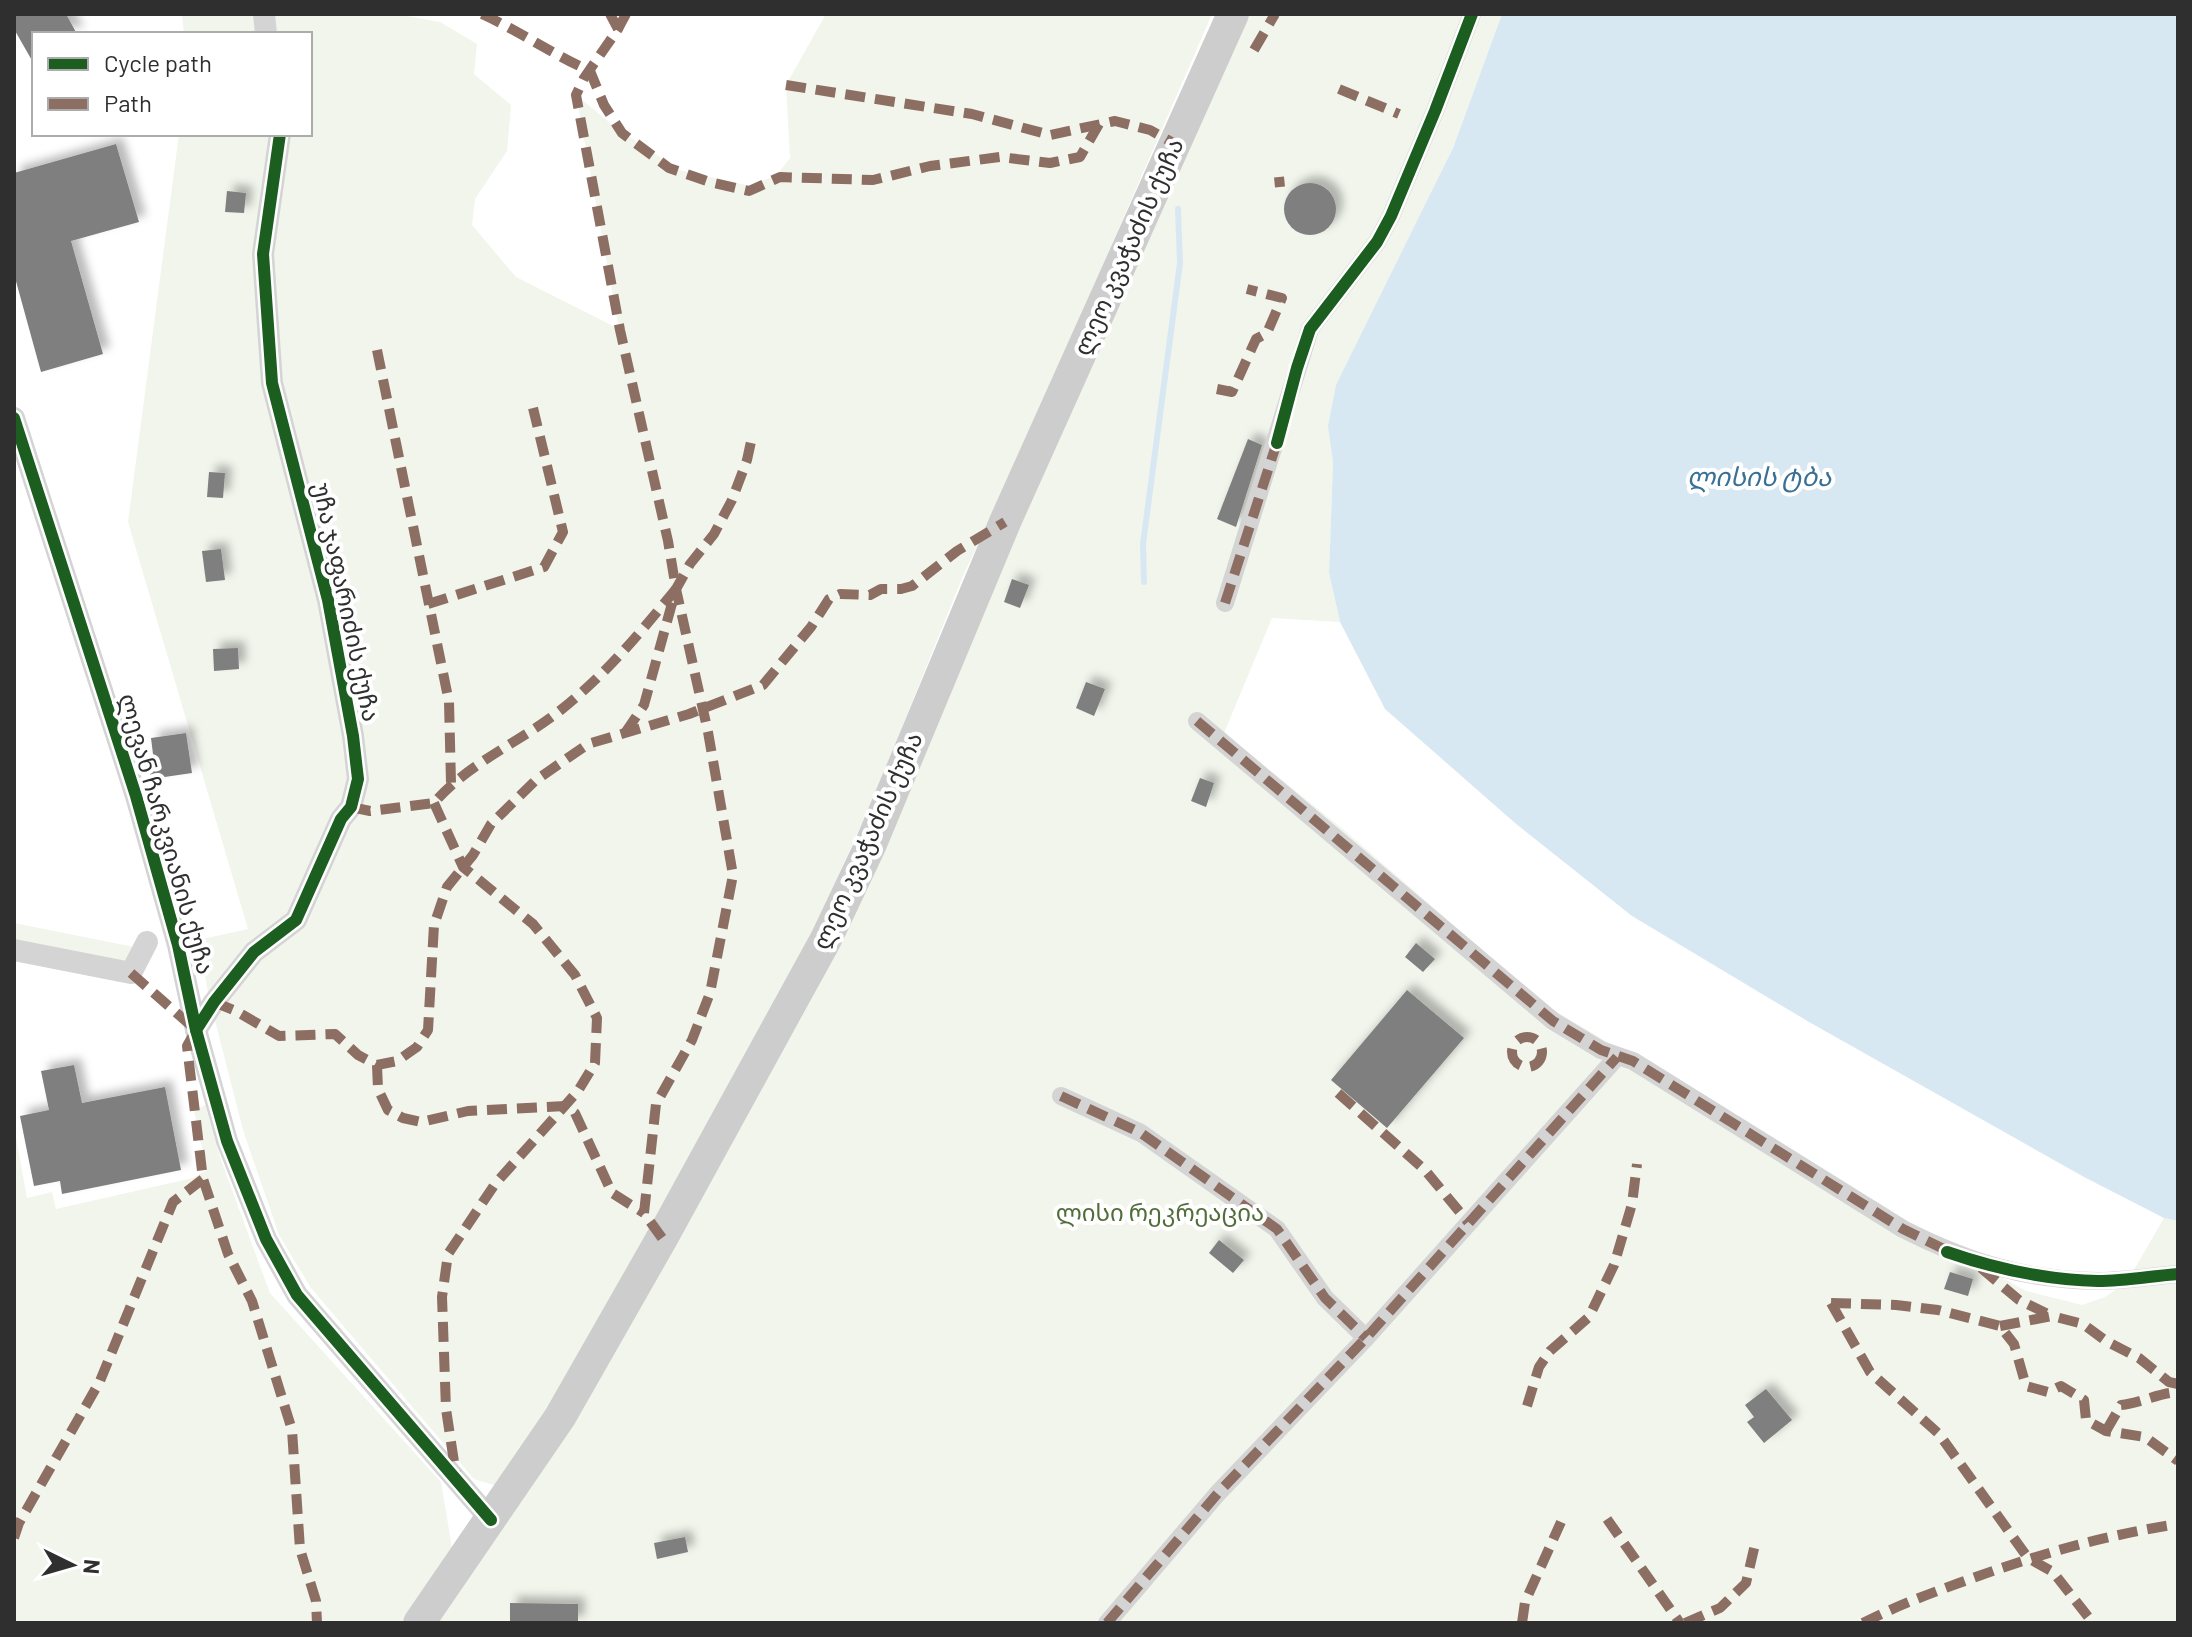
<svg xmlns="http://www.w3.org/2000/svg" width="2192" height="1637" font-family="Barlow,'Noto Sans Georgian',sans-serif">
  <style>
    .green { fill: #f1f5ec }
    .water { fill: #d8e8f3 }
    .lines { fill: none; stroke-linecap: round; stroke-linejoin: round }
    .stream { stroke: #d8e8f3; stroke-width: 6 }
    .building { fill: #7f7f7f; filter: url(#shadow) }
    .pedestrian { stroke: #d4d4d4; stroke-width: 18 }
    .minor { stroke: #d4d4d4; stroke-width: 22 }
    .secondary { stroke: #cdcdcd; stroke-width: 32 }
    .quiet { stroke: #8d6e63; stroke-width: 10; stroke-dasharray: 20 10; stroke-linecap: butt }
    .cycleway-casing { stroke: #fff; stroke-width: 17 }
    .cycleway { stroke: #1b5e20; stroke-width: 12 }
    .labels { text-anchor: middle; stroke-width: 8; stroke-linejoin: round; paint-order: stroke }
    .street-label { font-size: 24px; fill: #2f2f2f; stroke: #fff }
    .park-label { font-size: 24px; fill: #516e3a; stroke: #fff }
    .water-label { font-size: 26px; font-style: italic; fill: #397096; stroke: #fff }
  </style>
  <defs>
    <filter id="shadow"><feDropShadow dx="7" dy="-7" stdDeviation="4" flood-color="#0004"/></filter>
  </defs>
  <rect width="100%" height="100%" fill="#fff"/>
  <g class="green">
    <path d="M182,14H396L440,22L477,44L474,74L511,105L507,151L475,199L472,225L516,277L619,329L576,95L615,127L679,170L750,186L777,175L790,158L786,85L826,14H1212L1025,444L962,578L874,797L800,959L551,1411L500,1487L474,1479L311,1288L279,1235L243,1130L209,997L198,940L248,929L128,522L179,134H310V34H184Z"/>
    <path d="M1247,14H1502L1453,148L1397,264L1329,426L1333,462L1329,573L1340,622L1272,618L1224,733L1345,831L1547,1006L1972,1261L2026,1291L2082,1305L2105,1297L2127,1282L2164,1218L2178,1221V1623H434L678,1241L817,989L878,863L1020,517Z"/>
    <path d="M14,923L134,947L131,973L14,945Z"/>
    <path d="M205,1105L222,1163L270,1293L441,1482L454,1560L408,1623H14V1127L27,1198L52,1192L56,1209L193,1178L207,1170L194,1111Z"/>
  </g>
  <path class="water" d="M1502,14H2178V1221L2164,1218L2084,1177L1809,1022L1632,916L1515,823L1385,709L1340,622L1329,573L1333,462L1328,426L1336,385L1453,148Z"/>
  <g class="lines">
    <path class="stream" d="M1144,582L1143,544L1180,263L1178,209"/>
  </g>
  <g class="building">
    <path d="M14,14H66L77,34H34V64L14,29Z"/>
    <path d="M116,144L139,222L71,241L103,354L41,372L14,274V173Z"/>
    <circle cx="1310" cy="209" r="26"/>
    <path d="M227,191L246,193L244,213L225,212Z"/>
    <path d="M1248,439L1262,445L1236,527L1217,519Z"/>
    <path d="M209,472L225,473L223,498L207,497Z"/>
    <path d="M221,549L225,580L206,582L202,551Z"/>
    <path d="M1012,579L1029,585L1020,608L1004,602Z"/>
    <path d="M238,648L239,669L214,671L213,649Z"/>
    <path d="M1086,682L1105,689L1094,716L1076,708Z"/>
    <path d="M186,733L192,773L151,779L148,763L154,762L151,738Z"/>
    <path d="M1200,778L1214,783L1206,807L1191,801Z"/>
    <path d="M1416,943L1435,959L1423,972L1405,957Z"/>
    <path d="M1407,990L1464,1038L1387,1128L1331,1080Z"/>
    <path d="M74,1065L82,1103L165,1087L181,1170L62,1194L60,1181L34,1186L20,1116L49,1110L41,1071Z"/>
    <path d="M1219,1240L1244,1260L1233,1273L1209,1253Z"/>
    <path d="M1950,1272L1973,1279L1968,1296L1944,1289Z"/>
    <path d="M1766,1389L1792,1420L1764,1443L1747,1422L1754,1417L1745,1405Z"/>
    <path d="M685,1537L688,1552L657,1559L654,1543Z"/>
    <path d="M510,1603L578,1604V1623H510Z"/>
  </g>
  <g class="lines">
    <g class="pedestrian">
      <path d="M1225,603L1310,329L1377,242L1391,216L1435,111L1472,14"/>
      <path d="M1197,721L1553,1021L1601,1050L1633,1061L1903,1229C1968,1262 2025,1280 2098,1281C2124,1281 2152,1276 2178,1274"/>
      <path d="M1061,1096L1141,1133L1277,1229L1325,1298L1366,1338"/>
      <path d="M1107,1623L1218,1493L1366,1338L1617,1057"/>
    </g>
    <g class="minor">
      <path d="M264,14L266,34"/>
      <path d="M14,418L136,796L178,945L196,1030L227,1141L266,1239L297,1295L491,1520"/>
      <path d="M14,950L131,973L147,942"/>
      <path d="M196,1030L214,1002L254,952L296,920L341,819L351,807L358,779L353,736L328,600L272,383L263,254L280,134"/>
    </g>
    <path class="secondary" d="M419,1623L560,1417L662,1238L826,939L870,846L1005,522L1233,14"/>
    <g class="quiet">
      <path d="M482,14C519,31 552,54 590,71L604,105L622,133L669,168L710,182L749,191L780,177L873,180L930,166L1000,157L1050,163L1080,157L1099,124"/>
      <path d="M618,29L626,14"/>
      <path d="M1254,50L1275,14"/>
      <path d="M786,85L972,114L1050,135L1115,121L1150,130L1175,144"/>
      <path d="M1339,89L1399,114"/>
      <path d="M1279,177L1280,187"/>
      <path d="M377,350L449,702L451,783"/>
      <path d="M1217,389L1232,392L1256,339L1267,333L1282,298L1247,289"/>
      <path d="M1225,603L1279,436"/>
      <path d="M428,604L544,567L563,532L533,408"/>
      <path d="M1197,721L1553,1021L1601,1050L1633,1061L1903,1229L1952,1253"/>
      <path d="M625,733L644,705L676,589L690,564L714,534L732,500L747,460L752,437"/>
      <path d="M434,803L463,867L533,924L575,975L597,1018L595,1063L578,1091L495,1184L448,1254L442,1297L446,1409L456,1475"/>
      <path d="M351,807L370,811L434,803C469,762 521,742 562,709C608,672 639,634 676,589L668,541L620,330L576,95L584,78L618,29L610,14"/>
      <path d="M131,973L196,1030L187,1046L203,1179L228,1254L252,1301L292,1430L300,1549L316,1601L317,1623"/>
      <path d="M214,1002L236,1011L279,1036L335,1034L358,1055L377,1065L397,1061L417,1047L428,1030L434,925L447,887L473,855L491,824L536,780L588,744L689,714L763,685L811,627L829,599L840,594L870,595L881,589H901L912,586L957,551L1005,522"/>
      <circle cx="1527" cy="1052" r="15"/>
      <path d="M377,1065L378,1089L388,1110L403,1118L421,1122L468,1111L565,1106L575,1113L612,1193L644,1213"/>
      <path d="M1338,1093L1425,1170L1468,1222"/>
      <path d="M1061,1096L1141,1133L1277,1229L1325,1298L1366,1338"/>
      <path d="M662,1238L644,1213L656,1104L692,1040L710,993L733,875L708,732L676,589"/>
      <path d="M1981,1268L2019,1300L2052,1316"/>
      <path d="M1831,1303L1896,1305L1938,1310L2000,1326L2014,1344L2026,1386L2048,1392L2061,1386L2084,1400L2086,1420L2106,1431L2145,1437L2178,1461"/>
      <path d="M1831,1303L1870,1372L1939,1434L2028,1558L2053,1572L2093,1623"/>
      <path d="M2000,1326L2052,1316L2083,1324L2106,1341L2139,1358L2169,1382L2178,1384"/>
      <path d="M1527,1406L1539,1367L1550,1351L1589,1317L1614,1265L1632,1204L1637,1164"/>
      <path d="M2106,1431L2121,1405C2141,1403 2158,1393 2178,1392"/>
      <path d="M1607,1519L1680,1623"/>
      <path d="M14,1538L19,1523L100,1381L173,1202L203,1179"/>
      <path d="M1107,1623L1218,1493L1366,1338L1617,1057"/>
      <path d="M1522,1623L1525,1602L1561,1522"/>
      <path d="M1685,1623L1720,1608L1746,1583L1756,1540"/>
      <path d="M1863,1623C1894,1607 1926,1595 1959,1583C2033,1556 2100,1536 2178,1524"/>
    </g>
    <defs>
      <g id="cycleway">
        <path d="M14,418L136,796L178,945L196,1030L227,1141L266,1239L297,1295L491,1520"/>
        <path d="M1277,443L1297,368L1310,329L1377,242L1391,216L1435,111L1472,14"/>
        <path d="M196,1030L214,1002L254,952L296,920L341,819L351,807L358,779L353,736L328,600L272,383L263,254L280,134"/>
        <path d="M1947,1252C1996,1269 2046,1280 2098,1281C2124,1281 2152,1276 2178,1274"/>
      </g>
    </defs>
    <use href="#cycleway" class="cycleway-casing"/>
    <use href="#cycleway" class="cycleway"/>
  </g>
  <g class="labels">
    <g class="street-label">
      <text transform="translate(1129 247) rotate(-66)" y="8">ლეო კვაჭაძის ქუჩა</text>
      <text transform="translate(346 602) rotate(78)" y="8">უჩა ჯაფარიძის ქუჩა</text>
      <text transform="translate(166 834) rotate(74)" y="8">ლევან ჩარკვიანის ქუჩა</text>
      <text transform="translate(868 841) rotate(-66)" y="8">ლეო კვაჭაძის ქუჩა</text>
    </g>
    <g class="park-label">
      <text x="1160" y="1221">ლისი რეკრეაცია</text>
    </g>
    <g class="water-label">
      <text x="1759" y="486">ლისის ტბა</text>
    </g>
  </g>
  <rect width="2192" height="1637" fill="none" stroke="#2f2f2f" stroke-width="32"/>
  <rect x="32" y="32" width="280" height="104" fill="#ffffff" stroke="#acacac" stroke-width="2"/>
  <rect x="48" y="58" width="40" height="12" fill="#1b5e20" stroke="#acacac" stroke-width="2"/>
  <text x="104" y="72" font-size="24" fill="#2f2f2f">Cycle path</text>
  <rect x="48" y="98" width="40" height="12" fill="#8d6e63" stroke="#acacac" stroke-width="2"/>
  <text x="104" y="112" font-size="24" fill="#2f2f2f">Path</text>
  <g transform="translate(72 1565) rotate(95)" stroke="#ffffff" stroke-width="6" paint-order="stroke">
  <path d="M0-6L14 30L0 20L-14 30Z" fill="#2f2f2f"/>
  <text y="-12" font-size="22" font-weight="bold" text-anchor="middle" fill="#2f2f2f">N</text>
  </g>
</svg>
